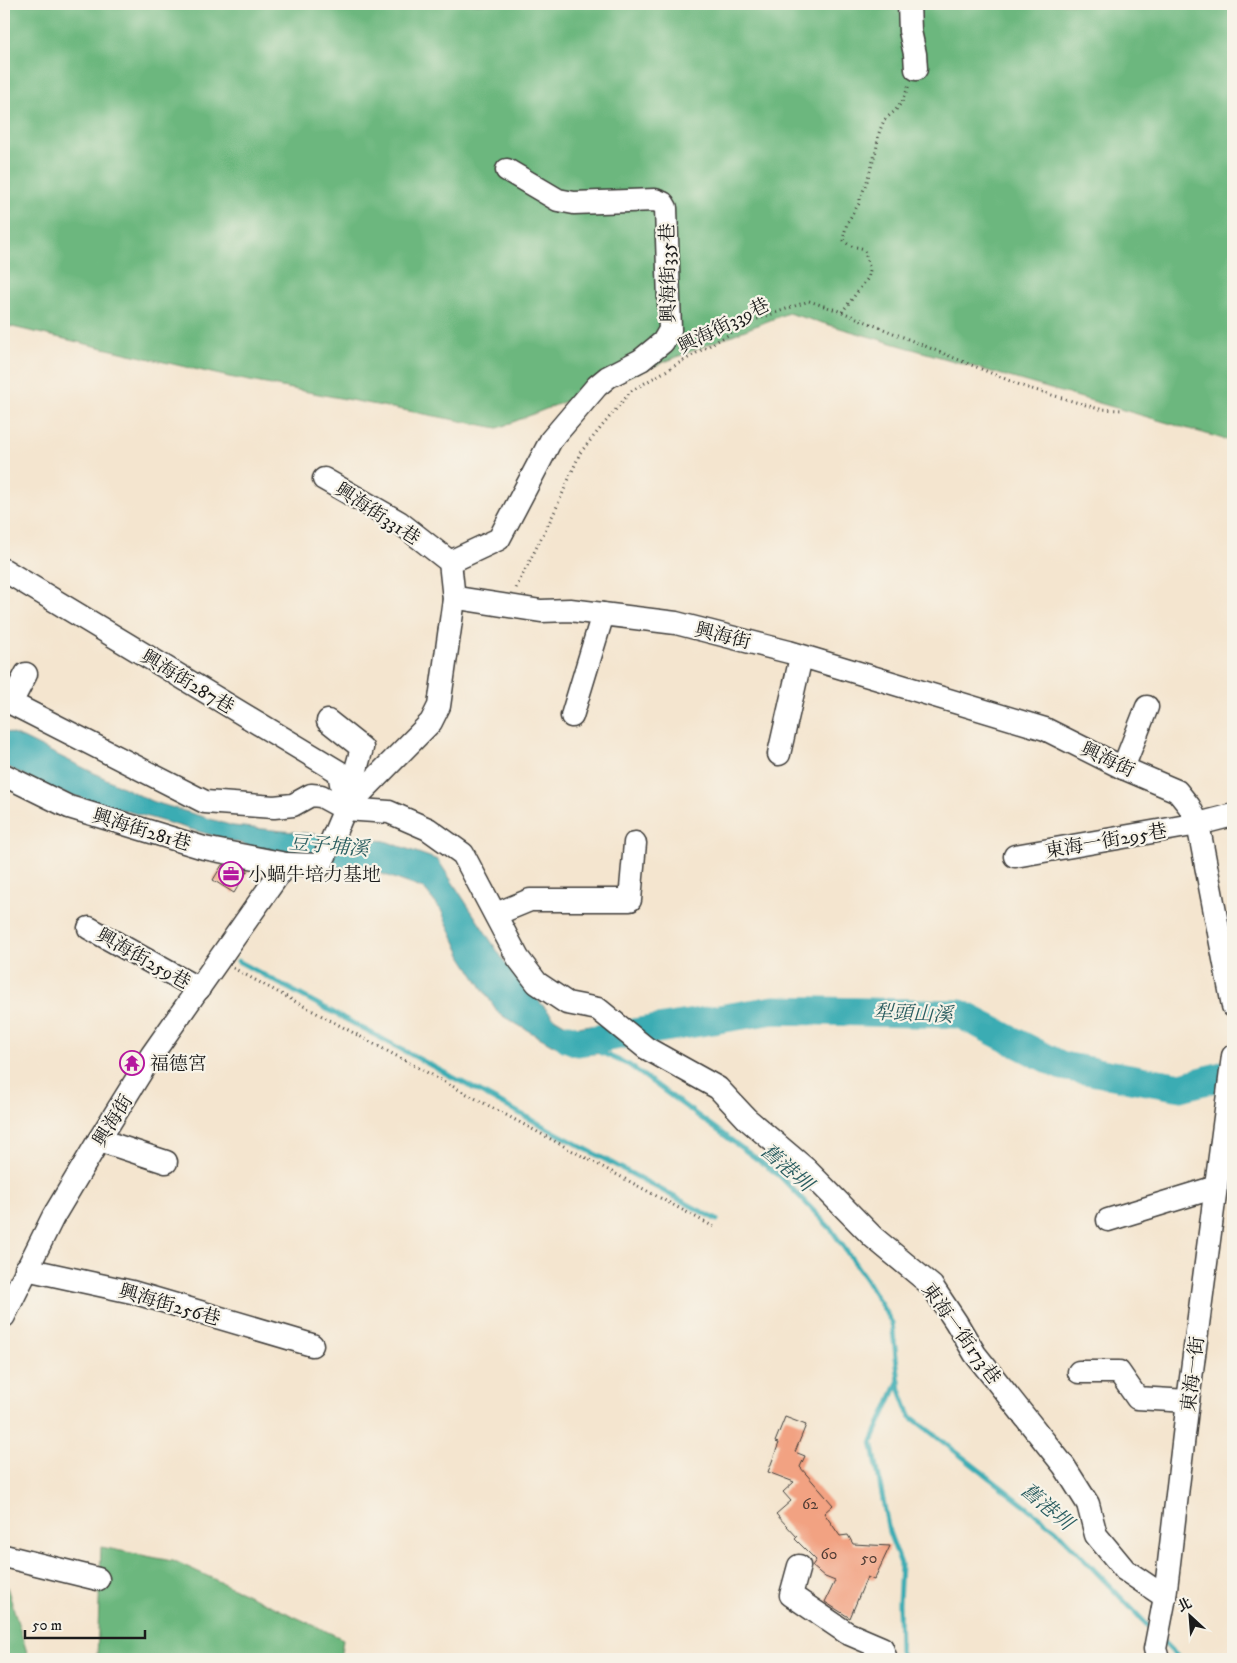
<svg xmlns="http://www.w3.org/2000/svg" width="1237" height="1663" font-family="'IM FELL DW Pica','Noto Serif TC',serif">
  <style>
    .forest { fill: #6cb77e; stroke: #446a4d }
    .water { fill: #3aacb3; stroke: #2b6468 }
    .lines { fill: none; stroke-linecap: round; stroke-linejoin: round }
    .stream { stroke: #3aacb3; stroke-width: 5 }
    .river { stroke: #3aacb3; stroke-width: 29 }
    .building { fill: #f2a282 }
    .minor-casing { stroke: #3c3a37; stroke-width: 25 }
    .path { stroke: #3c3a37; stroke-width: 3; stroke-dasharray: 1 4; stroke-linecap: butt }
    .minor { stroke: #fff; stroke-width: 22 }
    .labels { text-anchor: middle; stroke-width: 4.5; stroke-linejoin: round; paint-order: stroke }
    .number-label { font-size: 16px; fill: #523e36 }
    .street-label { font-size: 19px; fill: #1c1c1c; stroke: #f7f3e8 }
    .poi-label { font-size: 19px; fill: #1c1c1c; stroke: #f7f3e8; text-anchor: start }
    .water-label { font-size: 20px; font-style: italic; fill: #2a5d60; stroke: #f7f3e8 }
  </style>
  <rect width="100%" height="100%" fill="#f7f3e8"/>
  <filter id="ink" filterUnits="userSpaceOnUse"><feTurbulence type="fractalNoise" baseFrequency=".02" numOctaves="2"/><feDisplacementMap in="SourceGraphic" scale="10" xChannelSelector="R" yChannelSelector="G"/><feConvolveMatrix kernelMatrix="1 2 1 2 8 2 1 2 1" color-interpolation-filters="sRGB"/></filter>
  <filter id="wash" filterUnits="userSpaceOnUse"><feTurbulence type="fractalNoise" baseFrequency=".0096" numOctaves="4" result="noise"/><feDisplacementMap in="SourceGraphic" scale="20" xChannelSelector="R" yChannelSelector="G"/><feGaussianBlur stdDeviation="1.12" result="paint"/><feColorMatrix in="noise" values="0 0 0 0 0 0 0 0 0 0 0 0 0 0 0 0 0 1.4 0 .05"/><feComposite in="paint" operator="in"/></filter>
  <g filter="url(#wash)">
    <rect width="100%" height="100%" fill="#f4e5cf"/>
    <g class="forest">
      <path d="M4,4H1233V445L1227,440L788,313L498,428L229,377L4,325Z"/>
      <path d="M101,1547L177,1562L343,1639L340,1659H97Z"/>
      <path d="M4,1577L29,1659H4Z"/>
    </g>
    <path class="water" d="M4,731L23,738L151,801L233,826L385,841L438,860L506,964L554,1018L571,1028L591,1025L609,1042L607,1053L575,1055L553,1045L499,1014L462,957L441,910L424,889L374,871L313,864L53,790L4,765Z"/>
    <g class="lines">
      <g class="stream">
        <path d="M238,961L717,1220"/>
        <path d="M600,1052L629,1065L780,1176L831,1229L865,1278L892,1323L900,1390L910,1416L1056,1530L1152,1630"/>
        <path d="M899,1380L872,1441L889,1532L901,1564L899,1603L900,1652L904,1659"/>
        <path d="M1163,1642L1180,1659"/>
      </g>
      <path class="river" d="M568,1038L578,1042L774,1010L960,1014L1062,1066L1181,1087L1233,1073"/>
    </g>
    <g id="blocks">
      <g class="building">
        <path d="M222,865L248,870L234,893L213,880Z"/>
        <path d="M785,1417L806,1425L795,1452L805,1456L800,1467L833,1505L824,1513L840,1536L848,1535L853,1544L890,1546L874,1580L867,1577L850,1618L825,1602L835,1581L825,1577L812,1566L816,1560L795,1539L797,1537L776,1514L791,1501L783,1492L794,1482L768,1472L779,1443L775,1442Z"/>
      </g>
    </g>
  </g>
  <g filter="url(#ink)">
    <use href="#blocks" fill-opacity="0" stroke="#3c3a37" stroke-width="1"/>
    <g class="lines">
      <defs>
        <g id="minor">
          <path d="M909,4L910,31L915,54L916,69"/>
          <path d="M324,479L399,522L450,562L454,599"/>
          <path d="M450,562L499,539L551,440L597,386L608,377L641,360L663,342L670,330L666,208L663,203L655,200L574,203L558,200L507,170"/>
          <path d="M4,570L339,772L344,801"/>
          <path d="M26,674L11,703L205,802L274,807L293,805L311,795L321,796L345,809L389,812L428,829L463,854L518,958L537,983L567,1003L598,1009L646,1048L718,1088L747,1119L806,1169L873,1237L932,1286L956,1322L975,1354L1064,1466L1088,1504L1096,1535L1125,1570L1165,1597"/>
          <path d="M572,716L603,614"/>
          <path d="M779,754L801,657"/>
          <path d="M1123,768L1147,707"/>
          <path d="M4,775L69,807L204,848L286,864"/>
          <path d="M345,809L431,722L439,706L454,599H464L541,611L570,610L676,623L789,652L1045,729L1123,768L1177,791L1189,806L1198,824L1233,1006"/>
          <path d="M1015,856L1198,824L1233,815"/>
          <path d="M496,914L530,900H630L635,843"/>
          <path d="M89,928L199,989"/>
          <path d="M99,1140L166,1162"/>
          <path d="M1108,1220L1216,1187"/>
          <path d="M26,1269L132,1292L312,1345"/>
          <path d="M4,1316L53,1217L99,1140L151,1056L286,864L321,865L345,809L362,748L328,721"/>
          <path d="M1079,1372H1119L1137,1398L1188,1401"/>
          <path d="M4,1556L98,1579"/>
          <path d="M799,1566L791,1595L847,1633L882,1648L886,1659"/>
          <path d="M1158,1659L1155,1649L1165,1597L1188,1401L1233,1056"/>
        </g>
      </defs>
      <use href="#minor" class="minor-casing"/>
      <g class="path">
        <path d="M88,4H93"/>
        <path d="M842,312L868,278L870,270L864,249C856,246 849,248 843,239L847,223L860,202V199L867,181L876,151L879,133L884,120L895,111L902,102L909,85"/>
        <path d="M516,588L555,511L580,453L631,391L752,321L809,301L842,312L1025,387L1099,409L1123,410"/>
        <path d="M233,968L716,1228"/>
      </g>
      <use href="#minor" class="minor"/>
    </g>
  </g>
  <defs>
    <symbol id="office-ring" viewBox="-11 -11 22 22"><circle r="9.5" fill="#f7f3e8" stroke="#b5179e" stroke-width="1.5"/><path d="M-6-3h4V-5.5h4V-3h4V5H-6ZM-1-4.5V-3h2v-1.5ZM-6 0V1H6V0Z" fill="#b5179e"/></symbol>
    <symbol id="temple-ring" viewBox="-11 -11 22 22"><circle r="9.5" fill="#f7f3e8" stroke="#b5179e" stroke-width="1.5"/><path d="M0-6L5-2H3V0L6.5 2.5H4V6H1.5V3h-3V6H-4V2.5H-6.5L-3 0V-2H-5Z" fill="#b5179e"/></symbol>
  </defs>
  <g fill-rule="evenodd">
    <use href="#office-ring" x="217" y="860" width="28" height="28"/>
    <use href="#temple-ring" x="118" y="1049" width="28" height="28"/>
  </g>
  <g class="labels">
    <g class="number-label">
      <text x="810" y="1509">62</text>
      <text x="829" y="1559">60</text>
      <text x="869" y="1563">50</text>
    </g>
    <g class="street-label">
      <text transform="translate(667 273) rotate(-91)" y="7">興海街335巷</text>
      <text transform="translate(723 325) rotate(-27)" y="7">興海街339巷</text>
      <text transform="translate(378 513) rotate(33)" y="7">興海街331巷</text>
      <text transform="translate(723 635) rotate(14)" y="7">興海街</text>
      <text transform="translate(188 681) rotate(31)" y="7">興海街287巷</text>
      <text transform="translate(1108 759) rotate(25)" y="7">興海街</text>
      <text transform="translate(142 829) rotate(17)" y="7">興海街281巷</text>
      <text transform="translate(1106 840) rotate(-10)" y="7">東海一街295巷</text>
      <text transform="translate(144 958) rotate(29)" y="7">興海街259巷</text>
      <text transform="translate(112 1120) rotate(-58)" y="7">興海街</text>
      <text transform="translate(170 1304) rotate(16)" y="7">興海街256巷</text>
      <text transform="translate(962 1333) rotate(54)" y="7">東海一街173巷</text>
      <text transform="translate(1192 1374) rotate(-83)" y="7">東海一街</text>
    </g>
    <g class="poi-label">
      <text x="248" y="881">小蝸牛培力基地</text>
      <text x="150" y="1070">福德宮</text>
    </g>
    <g class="water-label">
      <text transform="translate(329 845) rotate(5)" y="7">豆子埔溪</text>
      <text transform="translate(913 1013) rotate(2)" y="7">犁頭山溪</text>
      <text transform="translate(787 1167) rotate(41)" y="7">舊港圳</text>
      <text transform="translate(1047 1506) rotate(40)" y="7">舊港圳</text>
    </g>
  </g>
  <rect width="1237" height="1663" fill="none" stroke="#f7f3e8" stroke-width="20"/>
  <g transform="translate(1190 1616) rotate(334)" stroke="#f7f3e8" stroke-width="4" paint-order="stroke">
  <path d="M0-4L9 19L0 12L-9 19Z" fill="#1c1c1c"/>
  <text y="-8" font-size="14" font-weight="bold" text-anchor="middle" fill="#1c1c1c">北</text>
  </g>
  <path d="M25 1630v8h120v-8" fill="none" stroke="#1c1c1c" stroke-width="2.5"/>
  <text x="32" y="1630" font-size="15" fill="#1c1c1c" stroke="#f7f3e8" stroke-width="4" paint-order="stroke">50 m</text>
</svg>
